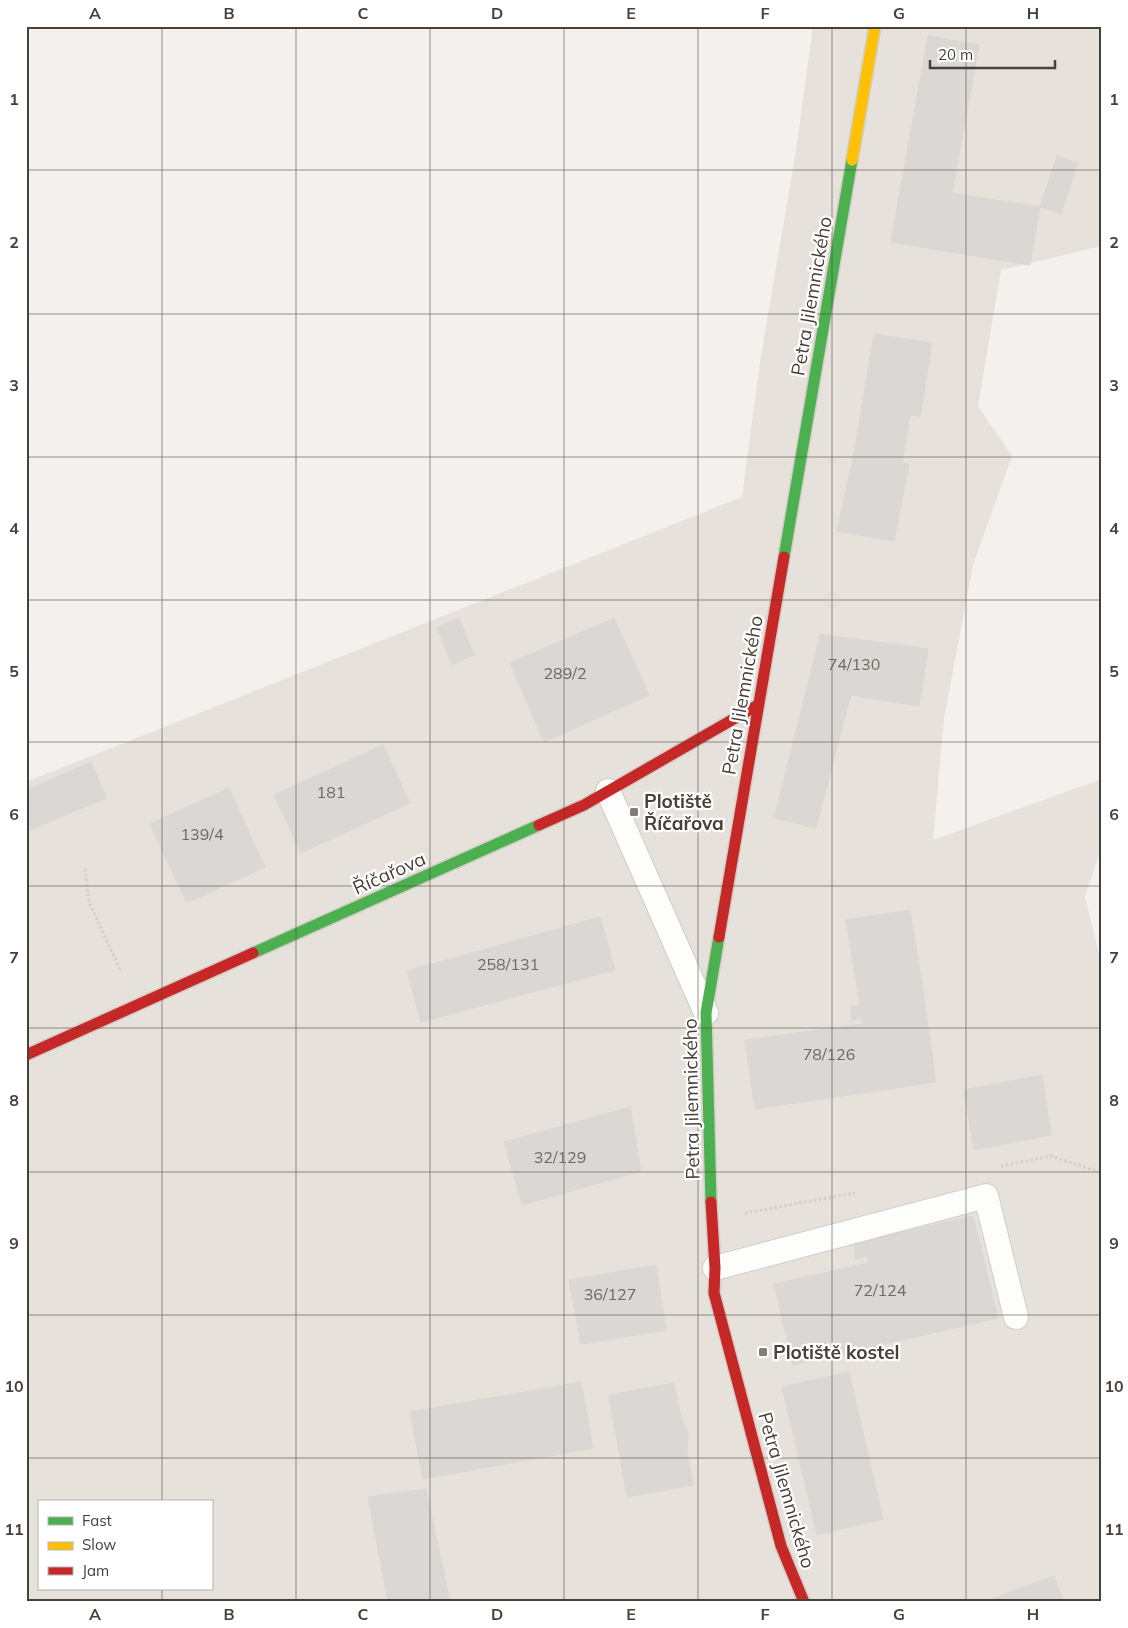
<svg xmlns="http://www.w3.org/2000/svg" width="1128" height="1628" font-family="Mulish,sans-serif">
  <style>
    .residential { fill: #e6e1db; fill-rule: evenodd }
    .building { fill: #dbd7d4; stroke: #dbd7d3 }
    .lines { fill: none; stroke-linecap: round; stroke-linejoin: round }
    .lane-casing { stroke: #d1cdca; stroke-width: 26 }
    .fast-casing { stroke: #d4cec7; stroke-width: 14 }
    .slow-casing { stroke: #d4cec7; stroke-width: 14 }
    .jam-casing { stroke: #d4cec7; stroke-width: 14 }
    .path { stroke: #d3d0cb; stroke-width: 3; stroke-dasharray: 2.5 2.5; stroke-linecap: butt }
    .lane { stroke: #fdfdfc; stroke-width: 24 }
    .fast { stroke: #4caf50; stroke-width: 11 }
    .slow { stroke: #ffc107; stroke-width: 11 }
    .jam { stroke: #c62828; stroke-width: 11 }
    .grid { fill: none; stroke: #494039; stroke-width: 1; stroke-opacity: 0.55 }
    .poi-dot { fill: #847e78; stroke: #fff; stroke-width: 2 }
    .labels { text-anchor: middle; stroke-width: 4.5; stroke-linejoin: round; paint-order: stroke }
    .number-label { font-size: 16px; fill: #6f6761 }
    .street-label { font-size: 19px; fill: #494039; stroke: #fff }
    .poi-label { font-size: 19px; font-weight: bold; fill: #494039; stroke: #fff; text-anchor: start }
    .neatline { fill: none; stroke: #494039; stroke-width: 2 }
    .grid-label { font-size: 16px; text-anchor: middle; font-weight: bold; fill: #494039 }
  </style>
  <rect width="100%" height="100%" fill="#f3f0ed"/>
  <path class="residential" d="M813,26H1102V246L1001,270L978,406L1012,456L973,565L944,718L933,840L1102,779V845L1085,897L1102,966V1602H26V782L742,497L760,362L796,151ZM39,1502H211V1589H39Z"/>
  <g class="building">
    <path d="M928,36L979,45L952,193L1040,207L1030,265L891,242Z"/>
    <path d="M1057,156L1078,163L1061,214L1040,207Z"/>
    <path d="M874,334L932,343L920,417L910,415L902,462L854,454Z"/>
    <path d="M854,454L909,464L894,541L837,531Z"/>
    <path d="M459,618L474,655L452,665L437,627Z"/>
    <path d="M614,618L649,695L544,742L510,663Z"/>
    <path d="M820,634L928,649L919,706L807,688Z"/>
    <path d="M807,688L851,694L816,828L774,818Z"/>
    <path d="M383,745L410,803L301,853L274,795Z"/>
    <path d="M91,762L107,798L60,817L45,782Z"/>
    <path d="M45,782L60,817L40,826L26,795V790Z"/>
    <path d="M229,788L247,828L169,865L150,824Z"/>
    <path d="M26,795L40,826L26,832Z"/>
    <path d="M247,828L265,867L187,903L169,865Z"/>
    <path d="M910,910L921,978L857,986L846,920Z"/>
    <path d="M600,917L615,970L421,1022L407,971Z"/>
    <path d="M921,978L936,1082L755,1109L745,1040L863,1024L862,1018L852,1020L851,1006L860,1005L857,986Z"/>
    <path d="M1042,1075L1051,1135L974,1150L964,1090Z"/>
    <path d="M630,1107L641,1171L522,1205L504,1142Z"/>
    <path d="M973,1216L998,1318L793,1365L774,1284L868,1263L867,1256L855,1259V1243Z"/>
    <path d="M656,1265L666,1330L581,1344L569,1280Z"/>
    <path d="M849,1372L883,1519L817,1535L782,1387Z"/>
    <path d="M581,1382L593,1448L423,1479L410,1412Z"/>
    <path d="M674,1383L681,1417L688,1432L687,1452L693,1485L627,1497L609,1395Z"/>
    <path d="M426,1489L450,1602H388L368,1497Z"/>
    <path d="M1054,1576L1064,1602H983Z"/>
  </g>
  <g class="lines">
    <defs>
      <g id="lane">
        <path d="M608,791L706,1013"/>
        <path d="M715,1268L986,1196L1016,1317"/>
      </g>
      <g id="fast">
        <path d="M784,557L852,160"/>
        <path d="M253,953L539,825"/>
        <path d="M711,1202L706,1013L719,937"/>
      </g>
      <path id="slow" d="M852,160L875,26"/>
      <g id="jam">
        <path d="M539,825L584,805L758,705"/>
        <path d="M719,937L784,557"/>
        <path d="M26,1055L253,953"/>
        <path d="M711,1202L715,1268L714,1293L781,1546L804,1602"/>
      </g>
    </defs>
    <use href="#lane" class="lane-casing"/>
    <use href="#fast" class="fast-casing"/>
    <use href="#slow" class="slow-casing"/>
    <use href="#jam" class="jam-casing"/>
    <g class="path">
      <path d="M85,869L89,902L121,972"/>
      <path d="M1001,1166L1051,1156L1102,1173"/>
      <path d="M745,1213L855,1193"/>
    </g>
    <use href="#lane" class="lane"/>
    <use href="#fast" class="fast"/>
    <use href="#slow" class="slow"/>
    <use href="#jam" class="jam"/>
  </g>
  <path class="grid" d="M162,26V1502M296,26V1602M430,26V1602M564,26V1602M698,26V1602M832,26V1602M966,26V1602M26,170H1102M26,314H1102M26,457H1102M26,600H1102M26,742H1102M26,886H1102M26,1028H1102M26,1172H1102M26,1315H1102M26,1458H1102M162,1589V1602"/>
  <g class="poi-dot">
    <rect x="629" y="807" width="10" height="10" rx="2.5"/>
    <rect x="758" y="1347" width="10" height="10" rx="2.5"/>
  </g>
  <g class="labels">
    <g class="number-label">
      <text x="854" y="670">74/130</text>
      <text x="565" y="679">289/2</text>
      <text x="331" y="798">181</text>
      <text x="202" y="840">139/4</text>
      <text x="508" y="970">258/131</text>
      <text x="829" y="1060">78/126</text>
      <text x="560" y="1163">32/129</text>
      <text x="880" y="1296">72/124</text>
      <text x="610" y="1300">36/127</text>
    </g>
    <g class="street-label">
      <text transform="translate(811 296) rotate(-80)" y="7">Petra Jilemnického</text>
      <text transform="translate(742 695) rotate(-80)" y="7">Petra Jilemnického</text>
      <text transform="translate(389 873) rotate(-24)" y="7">Říčařova</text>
      <text transform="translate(691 1099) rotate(-91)" y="7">Petra Jilemnického</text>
      <text transform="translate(787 1490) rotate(74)" y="7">Petra Jilemnického</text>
    </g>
    <g class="poi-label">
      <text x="644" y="808">Plotiště<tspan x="644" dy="22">Říčařova</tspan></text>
      <text x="773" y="1359">Plotiště kostel</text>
    </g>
  </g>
  <rect width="1128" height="1628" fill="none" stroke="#ffffff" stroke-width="55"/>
  <rect x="38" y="1500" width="175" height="90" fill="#ffffff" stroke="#b6b3b0"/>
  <rect x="48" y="1517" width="25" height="8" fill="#4caf50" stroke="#b6b3b0"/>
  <text x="82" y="1526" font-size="15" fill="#494039">Fast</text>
  <rect x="48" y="1542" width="25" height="8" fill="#ffc107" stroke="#b6b3b0"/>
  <text x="82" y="1550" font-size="15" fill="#494039">Slow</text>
  <rect x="48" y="1567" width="25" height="8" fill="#c62828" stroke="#b6b3b0"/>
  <text x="82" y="1576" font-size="15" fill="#494039">Jam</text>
  <path d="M930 60v8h125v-8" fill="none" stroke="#494039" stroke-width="2.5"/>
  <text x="938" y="60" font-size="15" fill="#494039" stroke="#ffffff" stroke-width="4" paint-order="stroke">20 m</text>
  <rect x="28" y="28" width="1072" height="1572" class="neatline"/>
  <g class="grid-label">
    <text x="95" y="19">A</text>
    <text x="229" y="19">B</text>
    <text x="363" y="19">C</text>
    <text x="497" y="19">D</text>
    <text x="631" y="19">E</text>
    <text x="765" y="19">F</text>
    <text x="899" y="19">G</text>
    <text x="1033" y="19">H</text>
    <text x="14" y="105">1</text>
    <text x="1114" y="105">1</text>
    <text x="14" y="248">2</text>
    <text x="1114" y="248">2</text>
    <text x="14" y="391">3</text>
    <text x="1114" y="391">3</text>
    <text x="14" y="534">4</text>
    <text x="1114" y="534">4</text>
    <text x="14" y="677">5</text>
    <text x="1114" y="677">5</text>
    <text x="14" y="820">6</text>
    <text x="1114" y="820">6</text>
    <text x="14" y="963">7</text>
    <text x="1114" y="963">7</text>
    <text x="14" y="1106">8</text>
    <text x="1114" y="1106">8</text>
    <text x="14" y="1249">9</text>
    <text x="1114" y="1249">9</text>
    <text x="14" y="1392">10</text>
    <text x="1114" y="1392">10</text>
    <text x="14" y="1535">11</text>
    <text x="1114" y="1535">11</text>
    <text x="95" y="1620">A</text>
    <text x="229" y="1620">B</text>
    <text x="363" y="1620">C</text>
    <text x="497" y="1620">D</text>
    <text x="631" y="1620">E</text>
    <text x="765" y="1620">F</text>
    <text x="899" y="1620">G</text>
    <text x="1033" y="1620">H</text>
  </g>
</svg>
